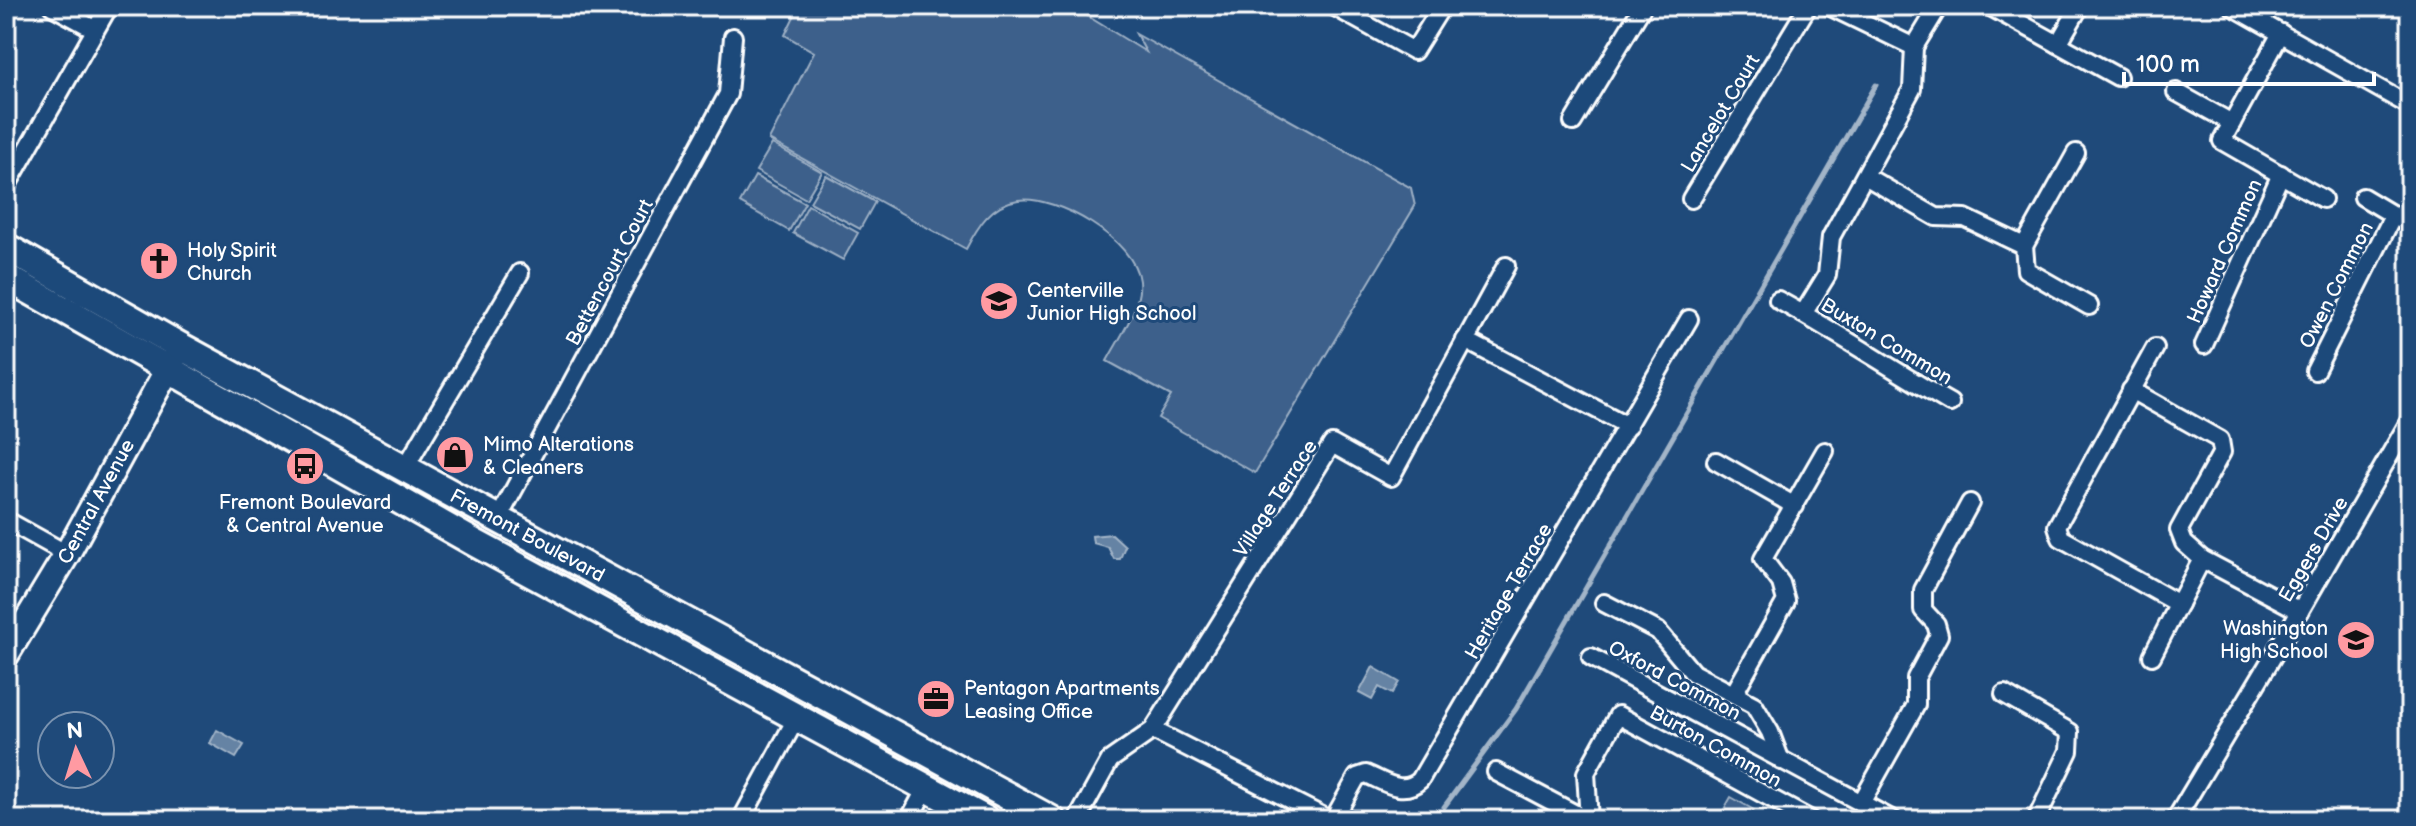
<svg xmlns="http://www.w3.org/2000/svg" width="2416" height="826" font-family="'Balsamiq Sans',sans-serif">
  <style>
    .green { fill: #3c618b; stroke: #9eb0c5; stroke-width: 2 }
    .water { fill: #6583a4; stroke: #a3b5c8; stroke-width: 2 }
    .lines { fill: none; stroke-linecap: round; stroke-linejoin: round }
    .stream { stroke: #a3b5c8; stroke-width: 5 }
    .street-casing { stroke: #fff; stroke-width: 22 }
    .secondary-casing { stroke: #fff; stroke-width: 30 }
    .primary-casing { stroke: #fff; stroke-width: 32 }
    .street { stroke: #1f4a7a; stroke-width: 16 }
    .secondary { stroke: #1f4a7a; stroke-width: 24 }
    .primary { stroke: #1f4a7a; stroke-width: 26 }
    .labels { text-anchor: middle; stroke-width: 6; stroke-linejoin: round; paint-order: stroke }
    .street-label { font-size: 20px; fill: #fff; stroke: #1f4a7a }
    .poi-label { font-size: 20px; fill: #fff; stroke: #1f4a7a; text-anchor: start }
  </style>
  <rect width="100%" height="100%" fill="#1f4a7a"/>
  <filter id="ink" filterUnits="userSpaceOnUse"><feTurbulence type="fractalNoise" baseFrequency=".0125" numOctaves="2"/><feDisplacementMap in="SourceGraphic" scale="16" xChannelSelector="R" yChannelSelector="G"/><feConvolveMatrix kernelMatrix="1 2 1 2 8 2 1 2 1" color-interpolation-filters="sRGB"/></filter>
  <g filter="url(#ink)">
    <g class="green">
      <path d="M799,6H1071L1146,52L1136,34L1411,188L1415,206L1255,473L1158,418L1171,396L1107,361C1119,338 1142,307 1139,281C1135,240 1057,195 1018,200C991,204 978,226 966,249L769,140L814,52L785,35Z"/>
      <path d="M772,144L822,172L806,199L756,171Z"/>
      <path d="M826,175L875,202L860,229L810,202Z"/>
      <path d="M755,176L805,203L789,231L740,203Z"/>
      <path d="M808,205L858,233L843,260L793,233Z"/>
      <path d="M1731,797L1754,810L1748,820H1718Z"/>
    </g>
    <g class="water">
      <path d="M1112,534L1125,546L1120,559H1114L1108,547L1093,543L1092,536Z"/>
      <path d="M1373,667L1399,682L1392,694L1379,687L1372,700L1359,693Z"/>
      <path d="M217,730L244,745L236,758L210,743Z"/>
    </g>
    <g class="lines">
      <path class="stream" d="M1444,807L1516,709L1876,85"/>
      <defs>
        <g id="street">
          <path d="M52,6L94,29"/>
          <path d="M1333,6L1414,51L1442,6"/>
          <path d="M1829,6L1914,47"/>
          <path d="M1939,6L1914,47L1912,89L1831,237L1827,275L1803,314C1853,343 1900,374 1950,403"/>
          <path d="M1989,6L2118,77"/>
          <path d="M2232,6L2410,106"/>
          <path d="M2281,33L2222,141L2323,199"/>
          <path d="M2058,44L2080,6"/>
          <path d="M2176,92L2232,123"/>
          <path d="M1573,122L1643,6"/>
          <path d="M1865,176L1936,217L1965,218L2024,246L2026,270L2089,306"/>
          <path d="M6,187L109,6"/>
          <path d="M2363,197L2410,225"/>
          <path d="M1691,199L1808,6"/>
          <path d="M2024,246L2076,153"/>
          <path d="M1778,300L1803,314"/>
          <path d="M1465,340L1628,426"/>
          <path d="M2204,345L2281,174"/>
          <path d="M2155,348L2057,526L2061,538L2179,604"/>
          <path d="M2315,371L2393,216"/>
          <path d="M2131,390L2220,440L2222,452L2179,530L2184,543L2202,559L2300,611"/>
          <path d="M1716,461L1795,506"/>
          <path d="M405,468L520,273"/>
          <path d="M498,519L728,94L733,37"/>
          <path d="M6,520L67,554"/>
          <path d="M1604,603L1658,631L1693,673L1754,705L1770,732L1781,761"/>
          <path d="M2152,656L2202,559"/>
          <path d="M1591,657L1893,820"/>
          <path d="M2004,694L2070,732L2069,751L2036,820"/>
          <path d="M1740,697L1737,688L1786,601L1781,583L1763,559L1825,451"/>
          <path d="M1153,730L1330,820"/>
          <path d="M1496,772L1587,820"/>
          <path d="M1861,803L1916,705V678L1939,635L1936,624L1923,610V590L1970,503"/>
          <path d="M741,820L797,717"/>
          <path d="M909,820L926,788"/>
          <path d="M1077,820L1110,760L1153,730L1332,444L1391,477L1506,266"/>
          <path d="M1333,820L1357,777L1366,774C1385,782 1403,796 1420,780L1689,319"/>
          <path d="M1589,820L1586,773L1618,715L1811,820"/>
          <path d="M2175,820L2300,611L2410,420"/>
        </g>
        <g id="secondary">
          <path id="s1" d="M6,655L67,554L177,352"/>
        </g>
        <g id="primary">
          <path id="s2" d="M6,247L178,345L1052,820"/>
          <path d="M6,277L475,543L986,820"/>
        </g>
      </defs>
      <use href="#street" class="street-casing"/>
      <use href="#secondary" class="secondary-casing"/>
      <use href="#primary" class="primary-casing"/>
      <use href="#street" class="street"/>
      <use href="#secondary" class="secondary"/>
      <use href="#primary" class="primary"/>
    </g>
  </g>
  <defs>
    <symbol id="church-disc" viewBox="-11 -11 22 22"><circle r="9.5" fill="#ff9aa2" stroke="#1f4a7a"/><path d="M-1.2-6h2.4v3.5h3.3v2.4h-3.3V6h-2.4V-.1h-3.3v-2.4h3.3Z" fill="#111"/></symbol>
    <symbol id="school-disc" viewBox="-11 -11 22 22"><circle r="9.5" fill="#ff9aa2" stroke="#1f4a7a"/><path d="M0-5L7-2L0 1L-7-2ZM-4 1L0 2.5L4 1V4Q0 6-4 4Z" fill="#111"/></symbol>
    <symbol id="shop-disc" viewBox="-11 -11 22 22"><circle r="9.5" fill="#ff9aa2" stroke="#1f4a7a"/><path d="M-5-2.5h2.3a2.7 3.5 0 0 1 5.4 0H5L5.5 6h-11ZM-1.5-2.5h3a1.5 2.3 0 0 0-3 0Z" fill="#111"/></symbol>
    <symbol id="bus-disc" viewBox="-11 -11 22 22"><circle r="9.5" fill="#ff9aa2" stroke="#1f4a7a"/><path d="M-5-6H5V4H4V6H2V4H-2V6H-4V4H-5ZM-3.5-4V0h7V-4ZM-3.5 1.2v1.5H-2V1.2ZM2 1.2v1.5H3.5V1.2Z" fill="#111"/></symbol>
    <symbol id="office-disc" viewBox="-11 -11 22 22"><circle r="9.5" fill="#ff9aa2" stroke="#1f4a7a"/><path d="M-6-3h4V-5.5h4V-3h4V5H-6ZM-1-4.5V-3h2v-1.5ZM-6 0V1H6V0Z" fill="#111"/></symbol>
  </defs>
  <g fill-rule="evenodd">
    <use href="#church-disc" x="137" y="239" width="44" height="44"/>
    <use href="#school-disc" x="977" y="279" width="44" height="44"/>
    <use href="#shop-disc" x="433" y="433" width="44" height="44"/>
    <use href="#bus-disc" x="283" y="444" width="44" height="44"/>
    <use href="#school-disc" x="2334" y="618" width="44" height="44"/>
    <use href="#office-disc" x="914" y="677" width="44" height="44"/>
  </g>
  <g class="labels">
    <g class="street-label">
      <text transform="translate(1720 113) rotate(-59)" y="7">Lancelot Court</text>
      <text transform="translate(2224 251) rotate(-66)" y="7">Howard Common</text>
      <text transform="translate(609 272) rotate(-62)" y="7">Bettencourt Court</text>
      <text transform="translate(2336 285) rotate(-63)" y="7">Owen Common</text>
      <text transform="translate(1887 341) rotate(31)" y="7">Buxton Common</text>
      <text transform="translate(1275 498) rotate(-57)" y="7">Village Terrace</text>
      <text dy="7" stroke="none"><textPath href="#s1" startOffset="178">Central Avenue</textPath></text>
      <text dy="7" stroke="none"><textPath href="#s2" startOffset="596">Fremont Boulevard</textPath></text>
      <text transform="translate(2313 549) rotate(-60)" y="7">Eggers Drive</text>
      <text transform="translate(1508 591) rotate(-60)" y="7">Heritage Terrace</text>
      <text transform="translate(1675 680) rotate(28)" y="7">Oxford Common</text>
      <text transform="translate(1716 746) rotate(29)" y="7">Burton Common</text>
    </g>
    <g class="poi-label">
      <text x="187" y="257">Holy Spirit<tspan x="187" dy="23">Church</tspan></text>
      <text x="1027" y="297">Centerville<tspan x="1027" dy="23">Junior High School</tspan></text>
      <text x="483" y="451">Mimo Alterations<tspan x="483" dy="23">&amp; Cleaners</tspan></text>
      <text x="305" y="509" text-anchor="middle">Fremont Boulevard<tspan x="305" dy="23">&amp; Central Avenue</tspan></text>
      <text x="2328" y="635" text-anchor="end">Washington<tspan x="2328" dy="23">High School</tspan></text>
      <text x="964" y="695">Pentagon Apartments<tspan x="964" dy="23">Leasing Office</tspan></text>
    </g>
  </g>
  <rect width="2416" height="826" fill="none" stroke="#1f4a7a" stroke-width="32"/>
  <rect x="16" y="16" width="2384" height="794" fill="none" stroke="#fff" stroke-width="3" filter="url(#ink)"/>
  <g transform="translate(76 750) rotate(356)"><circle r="38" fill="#1f4a7a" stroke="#7992af" stroke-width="2"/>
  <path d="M0-6L14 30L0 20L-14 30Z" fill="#ff9aa2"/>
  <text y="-12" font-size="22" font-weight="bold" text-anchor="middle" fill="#ffffff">N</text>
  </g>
  <path d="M2124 72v12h250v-12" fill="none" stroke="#ffffff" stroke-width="4"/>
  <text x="2136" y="72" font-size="24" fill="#ffffff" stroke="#1f4a7a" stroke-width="6" paint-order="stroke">100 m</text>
</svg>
